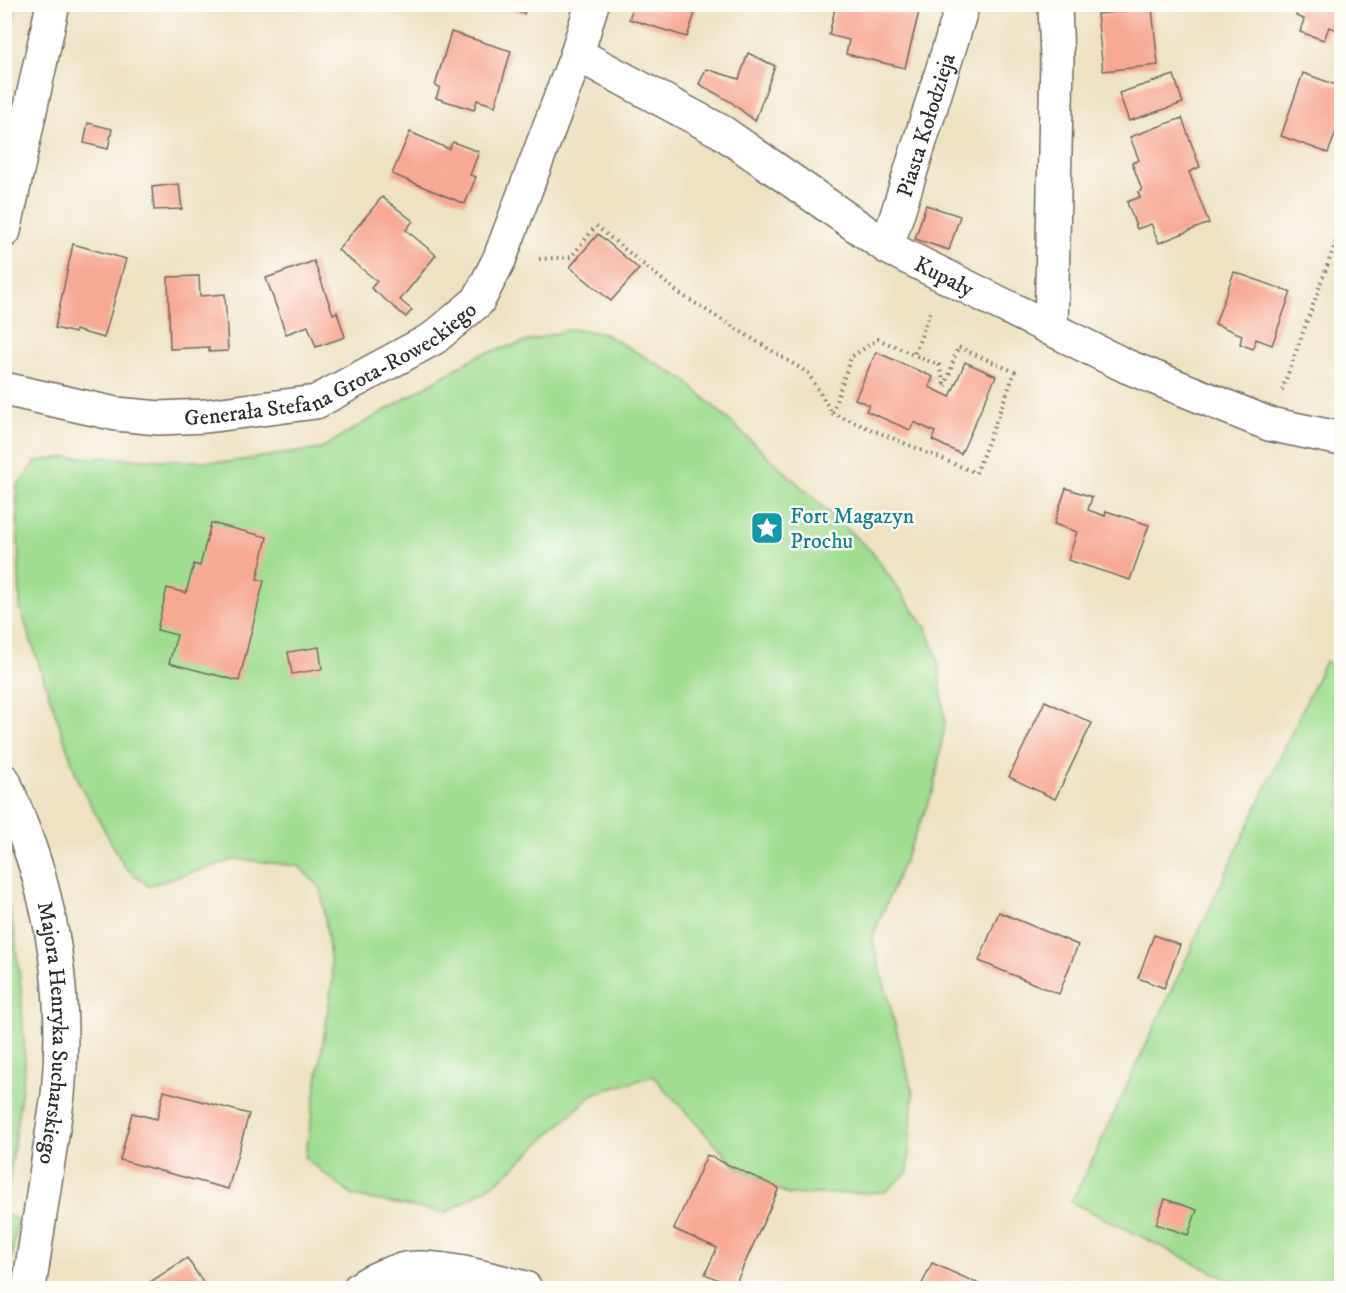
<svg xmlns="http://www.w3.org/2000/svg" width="1346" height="1293" font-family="'IM FELL DW Pica',serif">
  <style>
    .green { fill: #a0dd91; stroke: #66845e; stroke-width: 1.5 }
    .building { fill: #f7a994 }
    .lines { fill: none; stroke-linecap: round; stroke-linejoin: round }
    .minor-casing { stroke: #6f6b60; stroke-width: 36 }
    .path { stroke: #6f6b60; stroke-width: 4; stroke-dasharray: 1.5 4.5; stroke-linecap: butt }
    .minor { stroke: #fff; stroke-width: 33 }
    .labels { text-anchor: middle; stroke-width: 5; stroke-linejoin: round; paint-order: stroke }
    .street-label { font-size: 22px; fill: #2b2b2b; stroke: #fdfcf7 }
    .culture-label { font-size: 22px; fill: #0d838f; stroke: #fdfcf7; text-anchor: start }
  </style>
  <rect width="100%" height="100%" fill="#fdfcf7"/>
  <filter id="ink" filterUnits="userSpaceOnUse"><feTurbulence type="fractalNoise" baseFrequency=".0167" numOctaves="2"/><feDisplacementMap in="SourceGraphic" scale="12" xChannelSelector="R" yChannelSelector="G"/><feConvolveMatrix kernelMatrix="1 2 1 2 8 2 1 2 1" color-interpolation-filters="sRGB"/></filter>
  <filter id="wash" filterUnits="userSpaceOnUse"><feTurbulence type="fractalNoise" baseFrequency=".008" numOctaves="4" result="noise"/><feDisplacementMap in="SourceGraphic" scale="24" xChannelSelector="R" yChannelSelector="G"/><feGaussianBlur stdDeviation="1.35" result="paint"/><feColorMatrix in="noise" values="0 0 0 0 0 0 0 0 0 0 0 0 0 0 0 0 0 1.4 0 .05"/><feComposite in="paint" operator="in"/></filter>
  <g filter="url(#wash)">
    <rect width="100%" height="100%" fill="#eee2c3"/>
    <g class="green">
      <path d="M5,9L15,11L5,59L4,9Z"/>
      <path d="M571,329L603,333L685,380L872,552L927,629L938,660L945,723L934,789L872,938L913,1093L908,1172L885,1192L789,1195L735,1166L653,1076L593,1094L500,1180L446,1213L353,1196L305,1158L333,978L321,889L299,866L236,859L148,886L124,866L79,783L20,608L17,486L37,461L69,457L227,462L320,449L479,355Z"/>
      <path d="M1325,661L1341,669V1288H1245L1071,1202L1091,1163Z"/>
      <path d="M5,894L15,936L21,988L25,1064L5,1210Z"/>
      <path d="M5,1213L18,1221L6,1288H4Z"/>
    </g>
    <g id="blocks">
      <g class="building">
        <path d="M494,4H527L524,14Z"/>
        <path d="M634,4H698L687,37L629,19Z"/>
        <path d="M836,4H888L919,12L905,68L846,54L849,40L829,35Z"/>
        <path d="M1300,4H1342V31L1329,27L1324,40L1300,32L1304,19L1296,16Z"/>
        <path d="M1152,8L1158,65L1103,71L1097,14Z"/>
        <path d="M451,32L511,51L495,106L477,100L474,110L436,98L440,87L435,86Z"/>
        <path d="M748,53L775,66L755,121L731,102L699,84L706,69L739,79Z"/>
        <path d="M1303,73L1342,87V116L1328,153L1281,136Z"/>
        <path d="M1174,75L1183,103L1129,121L1119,93Z"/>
        <path d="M1182,118L1200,167L1189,172L1209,223L1159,243L1151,224L1137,229L1127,202L1140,197L1138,192L1142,190L1132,163L1139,160L1130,137Z"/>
        <path d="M88,123L112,129L108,149L84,143Z"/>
        <path d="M410,132L449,149L453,142L479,152L470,175L476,177L465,204L392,174Z"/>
        <path d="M179,184L182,209L154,210L152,187Z"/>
        <path d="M382,197L413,221L406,230L436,255L400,300L412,310L406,317L371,288L377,281L338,250Z"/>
        <path d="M926,205L960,216L949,250L915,239Z"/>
        <path d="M598,234L639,269L611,301L570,267Z"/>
        <path d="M73,244L126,259L104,338L75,330V333L55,328Z"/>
        <path d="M314,261L333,314L337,312L345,337L316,347L308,326L286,334L266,278Z"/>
        <path d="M1234,272L1291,292L1272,345L1256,339L1253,349L1240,344L1242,335L1215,324Z"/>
        <path d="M199,276L200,296L225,294L228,351L209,352V347L170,349L168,277Z"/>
        <path d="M1341,323L1342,353H1341L1336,336Z"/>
        <path d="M876,352L933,377L929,387L950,397L965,362L996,376L961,454L932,440L935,432L914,422L910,430L866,411L869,405L855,399Z"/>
        <path d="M1066,488L1092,497L1088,510L1105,516L1106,511L1149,525L1130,580L1068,560L1077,532L1054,524Z"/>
        <path d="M211,523L267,537L257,579L264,581L239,681L169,663L177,635L157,630L167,588L186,593L194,564L200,566Z"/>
        <path d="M319,647L322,669L292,674L288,652Z"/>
        <path d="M1045,701L1092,723L1055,799L1009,777Z"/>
        <path d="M999,912L1078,945L1059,994L979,961Z"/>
        <path d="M1154,935L1180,945L1164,988L1138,978Z"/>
        <path d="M164,1091L249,1114L228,1189L120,1160L132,1113L157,1119Z"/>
        <path d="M707,1155L779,1188L734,1287L705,1274L717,1248L674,1229Z"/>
        <path d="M1165,1199L1197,1210L1188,1235L1156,1224Z"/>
        <path d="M187,1258L204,1284L197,1288H141Z"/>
        <path d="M932,1263L988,1288H920Z"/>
      </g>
    </g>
  </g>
  <g filter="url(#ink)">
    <use href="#blocks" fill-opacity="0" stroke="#6f6b60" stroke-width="1.5"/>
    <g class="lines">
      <defs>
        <g id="minor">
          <path id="s1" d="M577,54L722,132L887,247L945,276L1126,366L1269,424L1342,439"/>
          <path d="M4,231L53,4"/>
          <path id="s2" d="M887,247L963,4"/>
          <path d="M1051,329L1057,60L1055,4"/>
          <path id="s3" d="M4,389L116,414L159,418L206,416L316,402L434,338L478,301L499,260L577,54L592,4"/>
          <path id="s4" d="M4,781C17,814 31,847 40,881C59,950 65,1024 58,1095L29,1288"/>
          <path d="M360,1288C373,1279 399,1268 415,1268C450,1267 492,1280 525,1288"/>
        </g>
      </defs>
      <use href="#minor" class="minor-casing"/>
      <g class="path">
        <path d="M539,259L571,257L596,226L680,294L808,373L832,413L851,357L878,339L914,355L931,310"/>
        <path d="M1282,390L1342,225"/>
        <path d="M832,413L976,473L1015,372L958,347L945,387L939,365L914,355"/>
      </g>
      <use href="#minor" class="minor"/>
    </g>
  </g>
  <defs>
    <symbol id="sight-square" viewBox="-11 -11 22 22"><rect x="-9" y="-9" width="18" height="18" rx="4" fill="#0f9aa8" stroke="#fdfcf7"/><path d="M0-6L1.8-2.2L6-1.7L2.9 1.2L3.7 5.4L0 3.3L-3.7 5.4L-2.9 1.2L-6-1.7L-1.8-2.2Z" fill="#fff"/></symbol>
  </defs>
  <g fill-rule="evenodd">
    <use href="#sight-square" x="748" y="509" width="38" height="38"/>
  </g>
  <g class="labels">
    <g class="street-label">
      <text dy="8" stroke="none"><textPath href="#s2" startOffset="128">Piasta Kołodzieja</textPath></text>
      <text dy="8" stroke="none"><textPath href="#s1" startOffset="430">Kupały</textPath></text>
      <text dy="8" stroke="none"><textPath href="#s3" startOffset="342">Generała Stefana Grota-Roweckiego</textPath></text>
      <text dy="8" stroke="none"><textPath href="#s4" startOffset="260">Majora Henryka Sucharskiego</textPath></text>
    </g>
    <g class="culture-label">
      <text x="790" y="523">Fort Magazyn<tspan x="790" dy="25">Prochu</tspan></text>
    </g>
  </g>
  <rect width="1346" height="1293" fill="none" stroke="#fdfcf7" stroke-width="24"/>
</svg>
